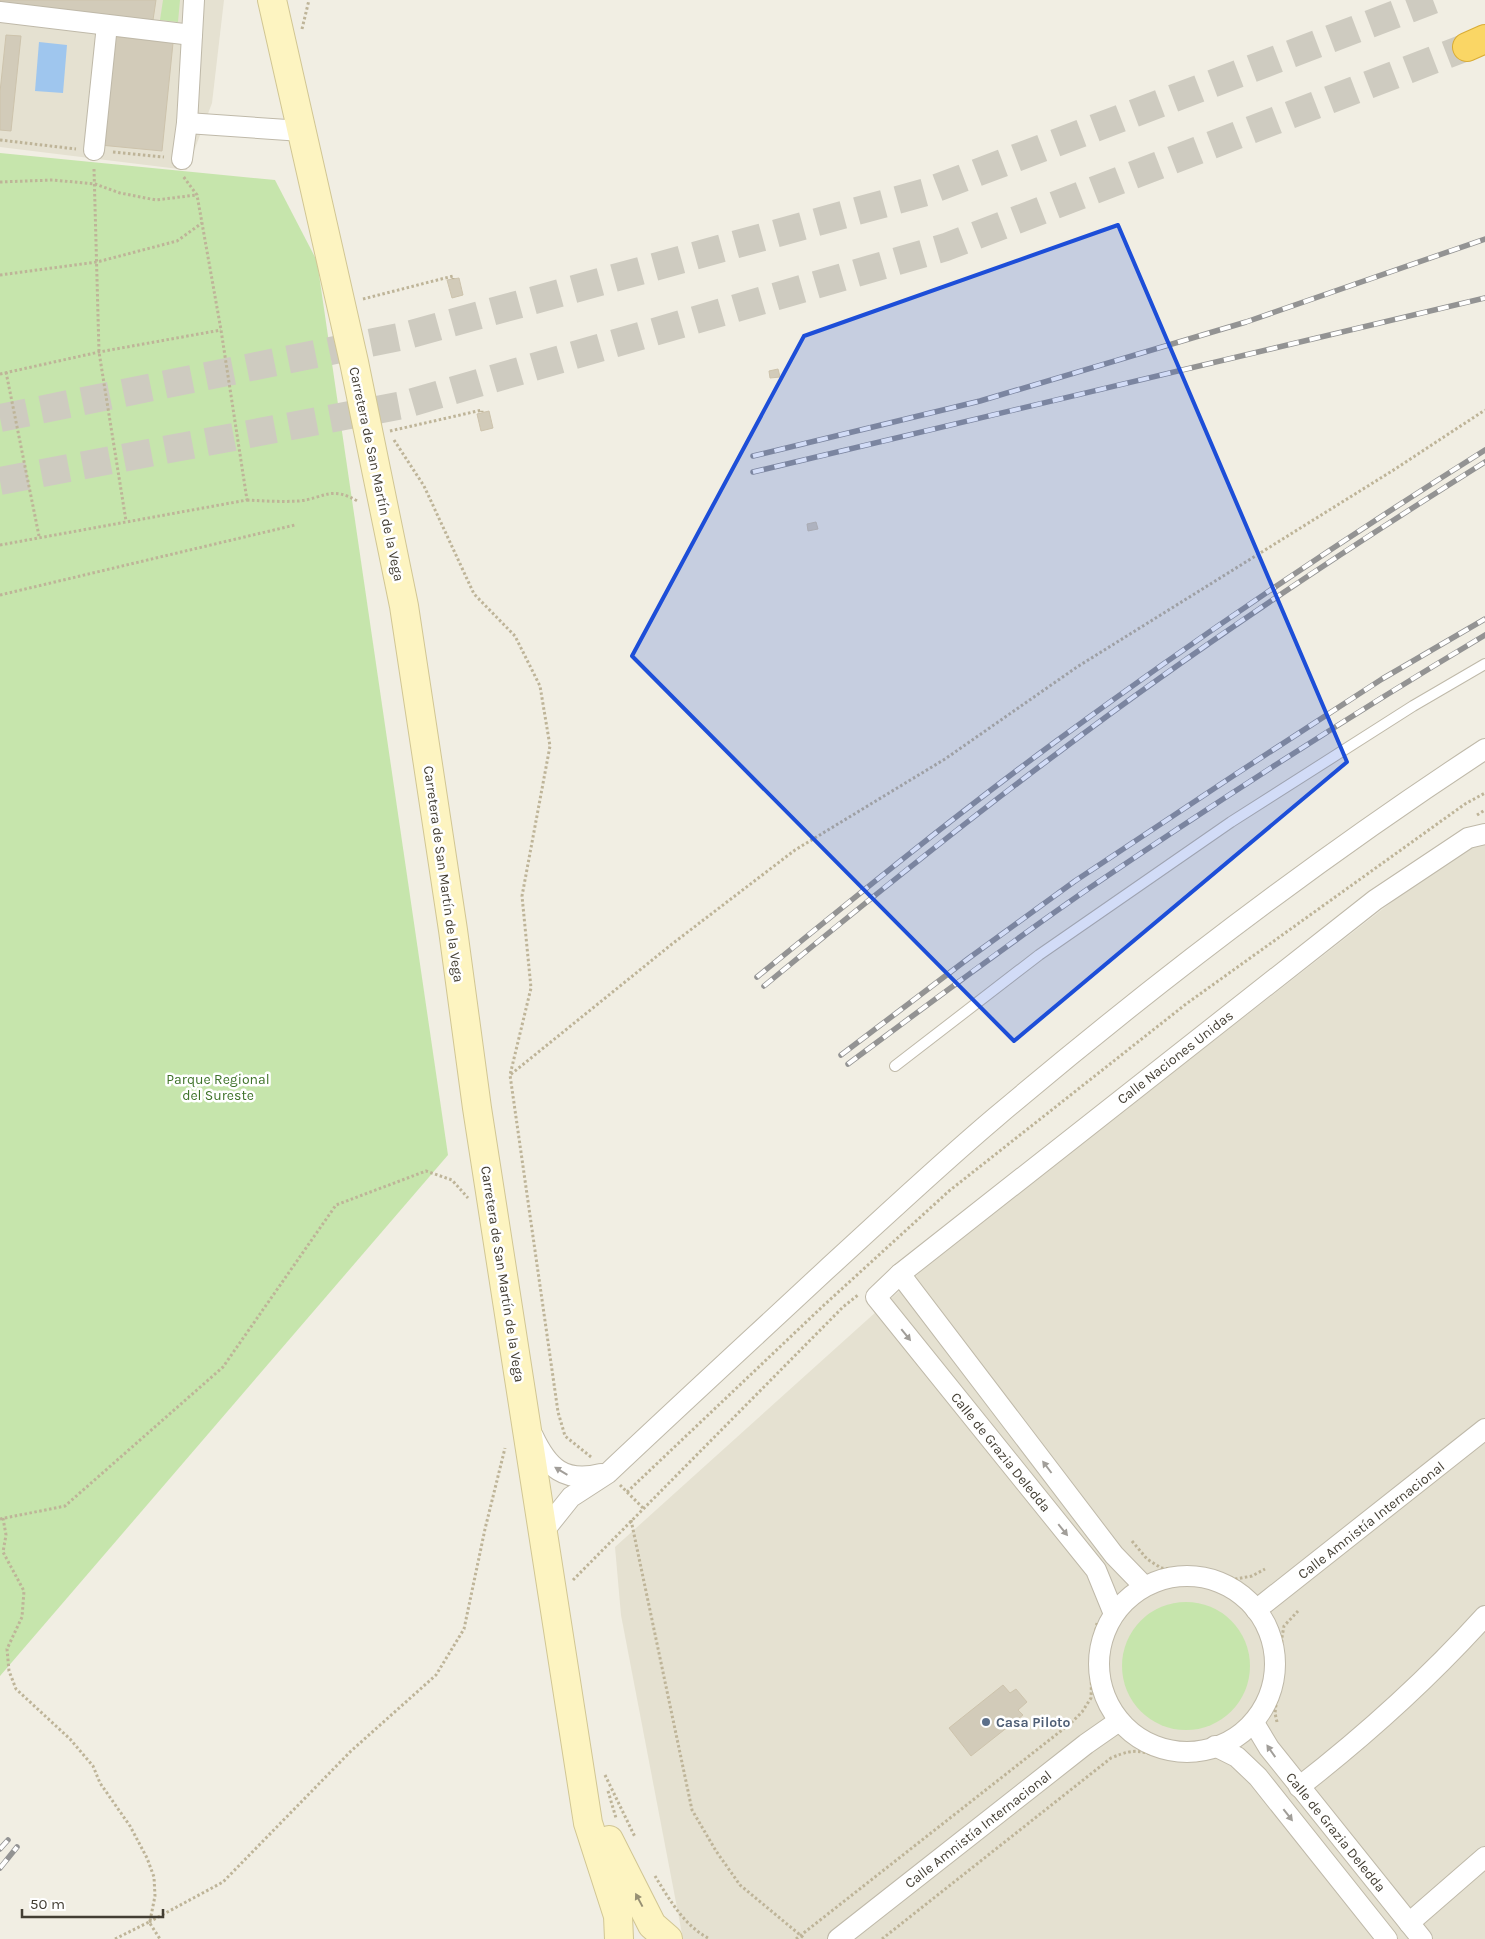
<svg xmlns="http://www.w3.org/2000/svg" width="1485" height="1939" font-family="Karla,sans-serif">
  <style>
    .residential { fill: #e5e1d1 }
    .green { fill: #c6e5ac }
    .water { fill: #9fc6ee }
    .building { fill: #d2cbb9; stroke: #cdc3ac }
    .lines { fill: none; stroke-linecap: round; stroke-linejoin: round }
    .highway-tunnel { stroke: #cecbc0; stroke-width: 28; stroke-dasharray: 28 14; stroke-linecap: butt }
    .lane-casing { stroke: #bfb9a9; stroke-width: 12 }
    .street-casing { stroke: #bfb9a9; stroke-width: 22 }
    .secondary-casing { stroke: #d1c693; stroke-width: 30 }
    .highway-casing { stroke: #d9ac35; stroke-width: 30 }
    .path { stroke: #beb498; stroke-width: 3; stroke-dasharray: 2.5 2.5; stroke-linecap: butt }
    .lane { stroke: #fff; stroke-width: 10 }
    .street { stroke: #fff; stroke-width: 20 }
    .secondary { stroke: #fdf4c1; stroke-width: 28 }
    .highway { stroke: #fad665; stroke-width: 28 }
    .rail-casing { stroke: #939393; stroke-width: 5.5 }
    .rail { stroke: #fff; stroke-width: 4; stroke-dasharray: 11; stroke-linecap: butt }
    .oneway { fill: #a19e99 }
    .oneway2 { fill: #979073 }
    .marked { fill: #1d4ed8; fill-opacity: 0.2; stroke: #1d4ed8; stroke-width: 4; stroke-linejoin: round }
    .service-dot { fill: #5c6f8a; stroke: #fff; stroke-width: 2 }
    .labels { text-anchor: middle; stroke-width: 5; stroke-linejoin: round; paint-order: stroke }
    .street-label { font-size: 14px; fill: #433e33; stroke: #fff }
    .park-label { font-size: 14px; fill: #3e7229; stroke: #fff }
    .service-label { font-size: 14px; font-weight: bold; fill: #4e5e75; stroke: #fff; text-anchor: start }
  </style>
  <rect width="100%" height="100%" fill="#f1eee3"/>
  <g class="residential">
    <path d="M0,0H224L212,103L187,170L0,147Z"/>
    <path d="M1485,829V1939H683L621,1615L615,1547L937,1257Z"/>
  </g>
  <g class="green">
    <path d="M163,0H180L178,22L160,20Z"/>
    <path d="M0,153L275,180L317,261L448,1155L0,1676Z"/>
    <circle cx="1186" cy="1666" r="64"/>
  </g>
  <path class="water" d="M39,42L67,45L63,93L35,91Z"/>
  <g class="building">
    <path d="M0,0H156L153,20L0,2Z"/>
    <path d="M6,35L21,36L11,131L0,130V92Z"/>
    <path d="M111,36L173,43L162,151L100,145Z"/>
    <path d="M459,278L463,295L452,298L447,280Z"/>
    <path d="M778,369L780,377L770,378L769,371Z"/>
    <path d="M489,411L493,428L481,431L477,414Z"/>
    <path d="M816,522L818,529L808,531L807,524Z"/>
    <path d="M1003,1685L1010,1693L1016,1689L1027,1702L1018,1710L1023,1715L971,1756L949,1728Z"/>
  </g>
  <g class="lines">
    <g class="highway-tunnel">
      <path d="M0,418L404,336L926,192L1433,0"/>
      <path d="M0,481L403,405L946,247L1467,47"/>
    </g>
    <defs>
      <path id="lane" d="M895,1066L1039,955L1231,822L1413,706L1485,664"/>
      <g id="street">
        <path d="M0,12L192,35"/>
        <path d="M187,123L302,131"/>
        <path d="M94,150L107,25"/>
        <path d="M182,159L187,123L194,0"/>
        <path d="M900,1274L1114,1555L1144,1586"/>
        <path d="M533,1436C548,1468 564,1483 601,1474"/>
        <path d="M543,1532L571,1497L608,1473C680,1405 753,1338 826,1270C882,1219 938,1166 996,1117C1152,985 1314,861 1485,749"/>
        <circle cx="1187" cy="1664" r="88"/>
        <path d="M1256,1610L1485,1429"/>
        <path d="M1114,1614L1096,1570L876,1297L900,1274L1375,900L1468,838L1485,834"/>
        <path d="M1254,1723L1269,1748L1422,1939"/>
        <path d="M1215,1746L1237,1757L1258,1777L1387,1939"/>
        <path d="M1299,1787C1366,1735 1428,1679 1485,1616"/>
        <path d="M1409,1923L1485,1857"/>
        <path d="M838,1939L1086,1744L1119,1721"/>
      </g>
      <g id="secondary">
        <path d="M272,0L354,362L404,606L453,930L477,1108L588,1823L618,1916L619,1939"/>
        <path d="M609,1840L652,1925L668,1939"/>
      </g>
      <path id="highway" d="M1467,47L1485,39"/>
    </defs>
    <use href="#lane" class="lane-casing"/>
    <use href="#street" class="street-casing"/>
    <use href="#secondary" class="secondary-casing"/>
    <use href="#highway" class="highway-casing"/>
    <g class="path">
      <path d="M302,29L309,0"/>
      <path d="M0,140L76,149"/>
      <path d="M113,152L164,157"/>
      <path d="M94,169L99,352L126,521"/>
      <path d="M0,182L53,180L95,184L120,193L156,200L196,195"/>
      <path d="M0,275L97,262L177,241L202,223"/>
      <path d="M363,299L453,276V279"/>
      <path d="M6,372L39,536"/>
      <path d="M0,374L99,352L221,330"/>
      <path d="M390,431L482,410V412"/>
      <path d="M394,440L424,486L474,594L515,636L540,686L550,746L522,896L531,988L510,1075"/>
      <path d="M247,500C264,501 282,502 299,501C325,498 331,485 359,502"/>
      <path d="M0,545L247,500L221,330L197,195L183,176"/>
      <path d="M0,595L295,525"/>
      <path d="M1477,815L1485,810"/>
      <path d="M591,1457L565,1436L558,1412L510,1075L672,944L795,850L945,759L1077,667L1392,471L1485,410"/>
      <path d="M620,1485L643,1508"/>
      <path d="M627,1492L823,1306L949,1191L1186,1004L1465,804L1485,793"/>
      <path d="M3,1518L6,1535L3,1552L24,1591L22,1617L7,1649L9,1671L16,1689L70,1739L93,1766L100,1783L130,1826L147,1858L154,1877L155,1896L150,1921"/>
      <path d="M0,1519L65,1506L223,1367L336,1205L426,1171L452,1180L468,1198"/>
      <path d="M631,1520L692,1810L716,1851L740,1885L805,1939"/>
      <path d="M1132,1541L1147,1559L1161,1568L1203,1572L1236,1579L1252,1576L1265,1569"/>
      <path d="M573,1580L843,1307L858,1295"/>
      <path d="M1277,1722L1275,1713L1281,1661L1282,1637L1284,1626L1298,1611"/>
      <path d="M605,1775L635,1837"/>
      <path d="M608,1791L616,1818"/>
      <path d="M655,1876C669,1899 685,1927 710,1939"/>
      <path d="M149,1922L223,1882L351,1751L436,1675L464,1629L485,1529L505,1448"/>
      <path d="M115,1939L149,1922L160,1939"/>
      <path d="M796,1939L1071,1723L1082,1712L1091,1698L1092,1658L1097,1623"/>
      <path d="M882,1939L1111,1758C1139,1746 1140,1753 1166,1757C1178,1760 1190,1760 1202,1760"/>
    </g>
    <use href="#lane" class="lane"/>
    <use href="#street" class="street"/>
    <use href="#secondary" class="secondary"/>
    <use href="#highway" class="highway"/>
    <defs>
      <g id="rail">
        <path d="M753,456L980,401L1246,322L1485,239"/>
        <path d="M753,472L1485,298"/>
        <path d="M757,977C855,897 953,817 1055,742C1195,639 1339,542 1485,450"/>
        <path d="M764,986C861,906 958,827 1059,752C1196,648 1340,553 1485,462"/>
        <path d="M841,1055L969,958L1075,881L1236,774L1382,679L1485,619"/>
        <path d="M848,1064C926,1006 1004,947 1085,891C1216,802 1349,716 1485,635"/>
        <path d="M0,1849L8,1840"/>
        <path d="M0,1868L17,1847"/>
      </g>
    </defs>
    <use href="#rail" class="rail-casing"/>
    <use href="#rail" class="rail"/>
  </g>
  <defs><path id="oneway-solid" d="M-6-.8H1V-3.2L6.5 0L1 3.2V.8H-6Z" transform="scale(1.25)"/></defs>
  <g class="oneway">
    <use href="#oneway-solid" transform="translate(906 1335) rotate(51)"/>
    <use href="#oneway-solid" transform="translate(1047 1467) rotate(-127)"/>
    <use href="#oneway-solid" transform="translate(561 1471) rotate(-149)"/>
    <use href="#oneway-solid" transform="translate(1063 1530) rotate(51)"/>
    <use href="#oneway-solid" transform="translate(1271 1751) rotate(-125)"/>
    <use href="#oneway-solid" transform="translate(1288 1815) rotate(52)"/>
  </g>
  <use class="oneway2" href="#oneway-solid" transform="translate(639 1900) rotate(-118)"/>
  <path class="marked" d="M1118,225L1347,762L1014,1041L632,656L804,336Z"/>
  <circle class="service-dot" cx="986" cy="1722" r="5"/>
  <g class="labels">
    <g class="street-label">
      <text transform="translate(377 474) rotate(78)" y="5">Carretera de San Martín de la Vega</text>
      <text transform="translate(444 874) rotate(82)" y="5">Carretera de San Martín de la Vega</text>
      <text transform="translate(1175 1057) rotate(-38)" y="5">Calle Naciones Unidas</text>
      <text transform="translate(503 1274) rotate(81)" y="5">Carretera de San Martín de la Vega</text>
      <text transform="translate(1001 1452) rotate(51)" y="5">Calle de Grazia Deledda</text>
      <text transform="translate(1371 1520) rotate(-38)" y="5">Calle Amnistía Internacional</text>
      <text transform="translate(978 1829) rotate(-38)" y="5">Calle Amnistía Internacional</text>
      <text transform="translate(1336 1832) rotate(51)" y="5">Calle de Grazia Deledda</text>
    </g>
    <g class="park-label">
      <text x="218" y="1084">Parque Regional<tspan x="218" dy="16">del Sureste</tspan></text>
    </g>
    <g class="service-label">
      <text x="996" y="1727">Casa Piloto</text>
    </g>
  </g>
  <path d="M22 1909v8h141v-8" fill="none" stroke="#433e33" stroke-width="2.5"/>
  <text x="30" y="1909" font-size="15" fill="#433e33" stroke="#ffffff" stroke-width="4" paint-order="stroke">50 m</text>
</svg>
